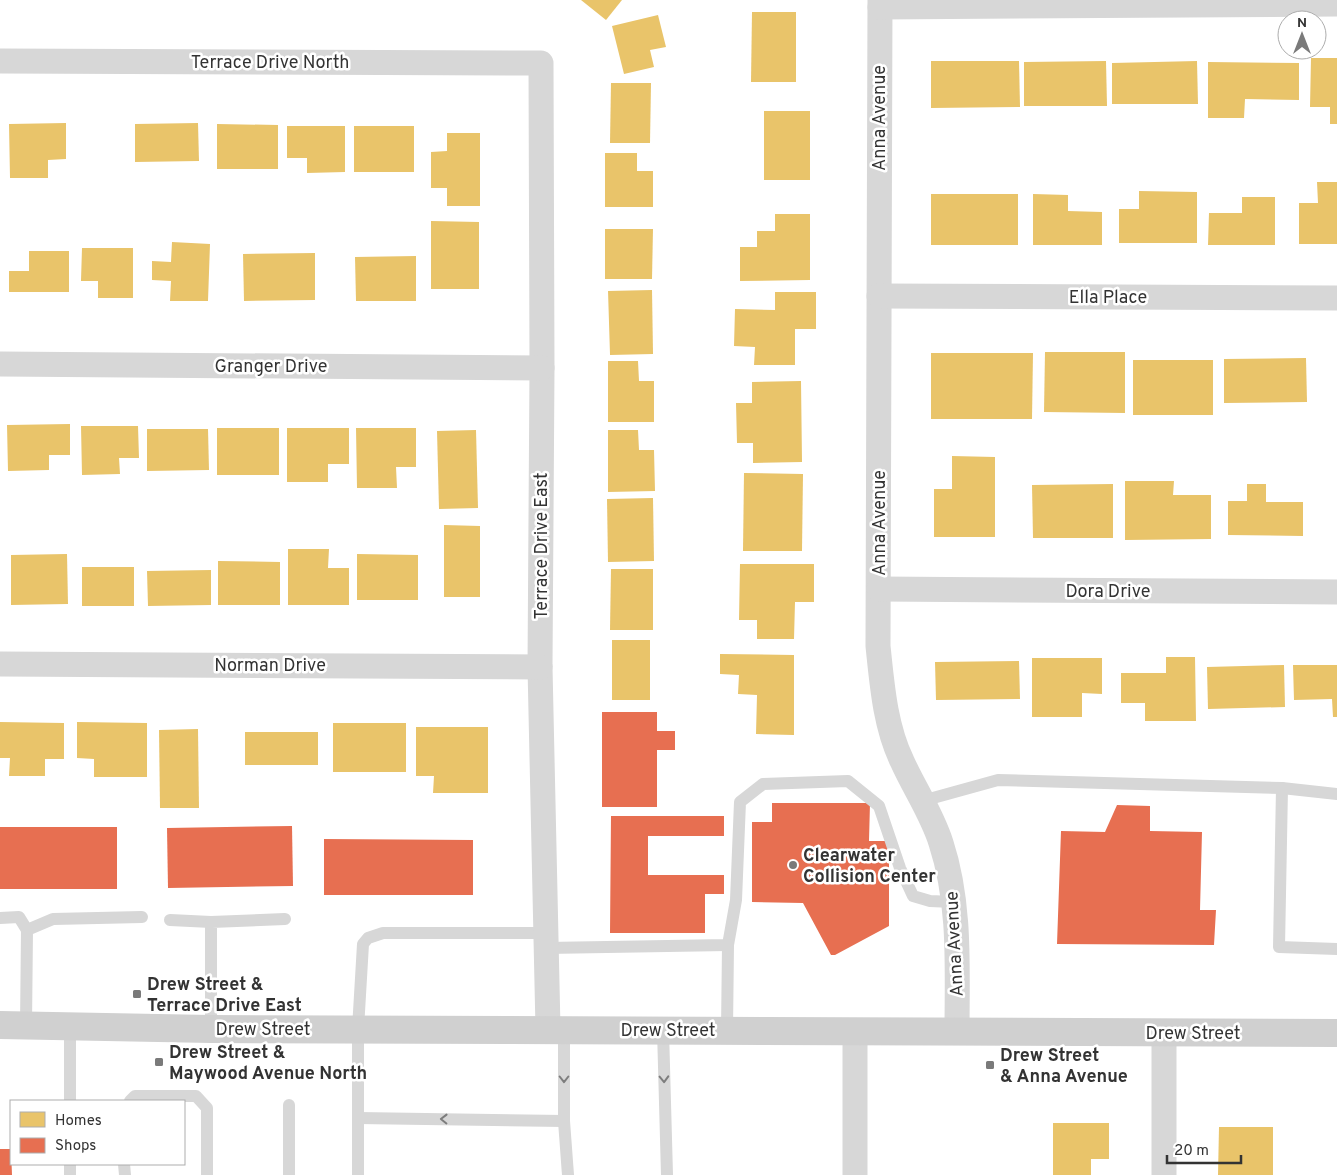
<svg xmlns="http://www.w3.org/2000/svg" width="1337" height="1175" font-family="Overpass,sans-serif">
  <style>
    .homes { fill: #e9c46a }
    .shops { fill: #e76f51 }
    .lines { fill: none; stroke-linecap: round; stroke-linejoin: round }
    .lane { stroke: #d7d7d7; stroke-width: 12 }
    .street { stroke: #d7d7d7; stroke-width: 25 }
    .secondary { stroke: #d0d0d0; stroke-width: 28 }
    .oneway { stroke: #7d7d7d }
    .poi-dot { fill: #7a7a7a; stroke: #fff; stroke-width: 2 }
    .labels { text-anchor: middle; stroke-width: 5; stroke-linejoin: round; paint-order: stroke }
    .street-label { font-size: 18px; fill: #333; stroke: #fff }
    .poi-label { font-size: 18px; font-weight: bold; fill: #333; stroke: #fff; text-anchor: start }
  </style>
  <rect width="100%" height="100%" fill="#fff"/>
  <g class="homes">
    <path d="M581,0H622L606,20Z"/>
    <path d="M752,12H796V82H751Z"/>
    <path d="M658,15L666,47L650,50L654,67L624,74L612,26Z"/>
    <path d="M1311,58H1337V124H1330V107H1310Z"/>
    <path d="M931,61H1019L1020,107L931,108Z"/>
    <path d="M1106,61L1107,106H1024V62Z"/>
    <path d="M1197,61L1198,104H1112V63Z"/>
    <path d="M1208,62L1299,63V100L1245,99L1244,118H1208Z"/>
    <path d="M611,83H651L650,143H610Z"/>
    <rect x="764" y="111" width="46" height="69"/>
    <path d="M66,123V159L48,160V178H10L9,124Z"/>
    <path d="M198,123L199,161L135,162V124Z"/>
    <path d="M217,124L278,125V169H217Z"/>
    <path d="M287,126H345V172L307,173V158H287Z"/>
    <rect x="354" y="126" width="60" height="46"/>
    <path d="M447,133H480V206H447V188H431V152L447,151Z"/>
    <path d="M605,153H637V171H653V207H605Z"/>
    <path d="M1317,182H1337V244H1299V203H1318Z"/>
    <path d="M1139,191L1197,192V243H1119V209H1139Z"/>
    <rect x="931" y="194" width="87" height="51"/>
    <path d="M1033,194L1068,195V211L1102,212V245H1033Z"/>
    <path d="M1242,197H1275V245H1208L1209,213H1242Z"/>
    <path d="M775,214H810V280L740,281V247H757V231H775Z"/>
    <path d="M431,221L479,222V289H431Z"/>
    <path d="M605,229H653L652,279H605Z"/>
    <path d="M172,242L210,244L208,301H170L171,281L152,280V261L171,262Z"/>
    <path d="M82,248H133V298H98V281H81Z"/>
    <path d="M29,251H69V292H9V271H29Z"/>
    <path d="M315,253V300L244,301L243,254Z"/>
    <path d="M416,256V301H356L355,257Z"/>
    <path d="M652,290L653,354L610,355L608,291Z"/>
    <path d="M775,292H816V329H795V365H754L755,347L734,346L735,309L775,310Z"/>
    <path d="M1045,352H1125V413L1044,412Z"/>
    <path d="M931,353H1033L1032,419H931Z"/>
    <path d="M1306,358L1307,402L1224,403V359Z"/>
    <rect x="1133" y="360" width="80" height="55"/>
    <path d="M608,361H638L639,381H654V422H608Z"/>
    <path d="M801,381L802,462L753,463V443H737L736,403H752V382Z"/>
    <path d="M70,424V455H49V470L8,471L7,425Z"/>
    <path d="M81,426H138L139,458H119L120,474L82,475Z"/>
    <rect x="217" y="428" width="62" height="47"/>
    <path d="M287,428H349V464H328V482H287Z"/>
    <path d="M356,428H416V467H396L397,488H357Z"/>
    <path d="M147,429H208L209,470L147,471Z"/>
    <path d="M476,430L478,508L439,509L437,431Z"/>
    <path d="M608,430H638L639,450H654L655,491L608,492Z"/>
    <path d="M952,456L995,457V537H934V489H952Z"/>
    <path d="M744,473L803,474L802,551H743Z"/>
    <path d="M1125,481H1174L1173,495H1211V539L1125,540Z"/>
    <path d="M1113,484V538H1033L1032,485Z"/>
    <path d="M1247,484H1266V502H1303V536L1228,535V501H1247Z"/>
    <path d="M653,498L654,561L608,562L607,499Z"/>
    <path d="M444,525L480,526V597H444Z"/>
    <path d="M288,549H329L328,568H349V605H288Z"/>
    <path d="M67,554L68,604L11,605V555Z"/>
    <path d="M357,554L418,555V600H357Z"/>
    <path d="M218,561L280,562V605H218Z"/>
    <path d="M740,564H814V602H795L794,639H757V620H739Z"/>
    <rect x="82" y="567" width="52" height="39"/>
    <path d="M611,569H653V630H610Z"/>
    <path d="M211,570V605L148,606L147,571Z"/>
    <rect x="612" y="640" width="38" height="60"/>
    <path d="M720,654L794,655V735L756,734L757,695L738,694L739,675L720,674Z"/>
    <path d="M1166,657H1195L1196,721H1145V703H1121V673H1166Z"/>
    <path d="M1032,658H1102V694L1082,693V717H1032Z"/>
    <path d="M1019,661L1020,699L936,700L935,662Z"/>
    <path d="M1284,665L1285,707L1208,709L1207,667Z"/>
    <path d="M1293,665H1337V717H1333L1332,699L1294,700Z"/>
    <path d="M0,722L64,723V759H45V776H9L10,758H0Z"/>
    <path d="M77,722L147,723V777H94V759L77,758Z"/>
    <rect x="333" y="723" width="73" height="49"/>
    <path d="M416,727H488V793H433L434,776H416Z"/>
    <path d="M198,729L199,808H160L159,730Z"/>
    <rect x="245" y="732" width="73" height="33"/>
    <path d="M1053,1123H1109V1159H1091V1175H1053Z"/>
    <path d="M1219,1127H1273V1175H1218Z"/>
  </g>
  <g class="shops">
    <path d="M602,712H657V731H675V750H657V807H602Z"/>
    <path d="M772,803H870L869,841H889V926L835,955H831L803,903L752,902V822H772Z"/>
    <path d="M1117,805L1150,806V831L1202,832L1200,910H1216L1214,945L1057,944L1061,831L1105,832Z"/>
    <path d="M611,816H724V836H648V875H724V894H705V933H610Z"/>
    <path d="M292,826L293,886L168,888L167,828Z"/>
    <rect x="0" y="827" width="117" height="62"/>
    <path d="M324,839L473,840V895H324Z"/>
    <path d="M0,1149H11L12,1175H0Z"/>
  </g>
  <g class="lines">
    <g class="lane">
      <path d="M1282,788L1279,947L1337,949"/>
      <path d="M922,801L998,780L1282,788L1337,794"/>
      <path d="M0,918L19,917L27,930L26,1026"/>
      <path d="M170,920L211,922"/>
      <path d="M27,930L53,919L142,917"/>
      <path d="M546,948L728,945L736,900L740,802L763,784L848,781L879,806L900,868L913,896L930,901L953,902"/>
      <path d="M211,1029V922L285,919"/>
      <path d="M663,1030L667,1175"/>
      <path d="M727,1031L728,945"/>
      <path d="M70,1101V1026"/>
      <path d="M130,1101L135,1096H196L207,1108V1175"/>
      <path d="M358,1118L564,1121V1030"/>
      <path d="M564,1121L568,1175"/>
      <path d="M124,1164L125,1175"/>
      <path d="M70,1175V1164"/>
      <path d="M289,1175V1105"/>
      <path d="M358,1175V1029L363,944L368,938L383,933H546"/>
    </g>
    <g class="street">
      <path d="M880,0L878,646C882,684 885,726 902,761C914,788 932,814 941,843C961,904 957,969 957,1032"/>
      <path d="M880,7L1337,4"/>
      <path d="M0,61L541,63L542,368L540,667L548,1029"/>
      <path d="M879,296L1337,298"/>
      <path d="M0,364L542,368"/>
      <path d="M879,589L1337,592"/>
      <path d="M0,664L540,667"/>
      <path d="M855,1175V1031"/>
      <path d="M1164,1175V1033"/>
    </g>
    <path class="secondary" d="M0,1025L211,1029L1337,1033"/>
  </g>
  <defs><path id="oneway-chevron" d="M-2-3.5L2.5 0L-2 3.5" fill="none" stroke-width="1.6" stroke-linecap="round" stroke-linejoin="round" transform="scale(1.25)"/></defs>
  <g class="oneway">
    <use href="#oneway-chevron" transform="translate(564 1079) rotate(90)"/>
    <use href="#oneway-chevron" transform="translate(664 1079) rotate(88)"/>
    <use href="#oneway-chevron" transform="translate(444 1119) rotate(-179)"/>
  </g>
  <g class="poi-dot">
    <circle cx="793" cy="865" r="5"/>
    <rect x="132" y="989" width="10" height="10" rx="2.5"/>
    <rect x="154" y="1057" width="10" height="10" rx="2.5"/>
    <rect x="985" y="1060" width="10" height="10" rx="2.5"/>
  </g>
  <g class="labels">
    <g class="street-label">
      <text x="270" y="68">Terrace Drive North</text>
      <text transform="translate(879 118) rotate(-90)" y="6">Anna Avenue</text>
      <text x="1108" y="303">Ella Place</text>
      <text x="271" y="372">Granger Drive</text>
      <text transform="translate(879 523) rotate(-90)" y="6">Anna Avenue</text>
      <text transform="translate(541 546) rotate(-90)" y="6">Terrace Drive East</text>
      <text x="1108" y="597">Dora Drive</text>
      <text x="270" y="671">Norman Drive</text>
      <text transform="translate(954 944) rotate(-93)" y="6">Anna Avenue</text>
      <text x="263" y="1035">Drew Street</text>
      <text x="668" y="1036">Drew Street</text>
      <text x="1193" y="1039">Drew Street</text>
    </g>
    <g class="poi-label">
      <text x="803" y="861">Clearwater<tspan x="803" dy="21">Collision Center</tspan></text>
      <text x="147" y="990">Drew Street &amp;<tspan x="147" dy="21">Terrace Drive East</tspan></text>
      <text x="169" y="1058">Drew Street &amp;<tspan x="169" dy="21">Maywood Avenue North</tspan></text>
      <text x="1000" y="1061">Drew Street<tspan x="1000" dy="21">&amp; Anna Avenue</tspan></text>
    </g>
  </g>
  <rect x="10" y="1100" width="175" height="65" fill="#ffffff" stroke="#adadad"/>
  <rect x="20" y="1112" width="25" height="15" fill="#e9c46a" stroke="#adadad"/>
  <text x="55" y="1125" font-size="15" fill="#333333">Homes</text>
  <rect x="20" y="1138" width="25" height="15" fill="#e76f51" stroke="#adadad"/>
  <text x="55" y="1150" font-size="15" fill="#333333">Shops</text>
  <g transform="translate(1302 35)"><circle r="24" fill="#ffffff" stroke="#adadad"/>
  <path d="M0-4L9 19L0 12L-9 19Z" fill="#7a7a7a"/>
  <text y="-8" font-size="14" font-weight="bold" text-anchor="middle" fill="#333333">N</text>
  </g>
  <path d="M1167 1155v8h74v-8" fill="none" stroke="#333333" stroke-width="2.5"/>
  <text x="1174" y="1155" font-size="15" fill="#333333" stroke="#ffffff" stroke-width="4" paint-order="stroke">20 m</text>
</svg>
